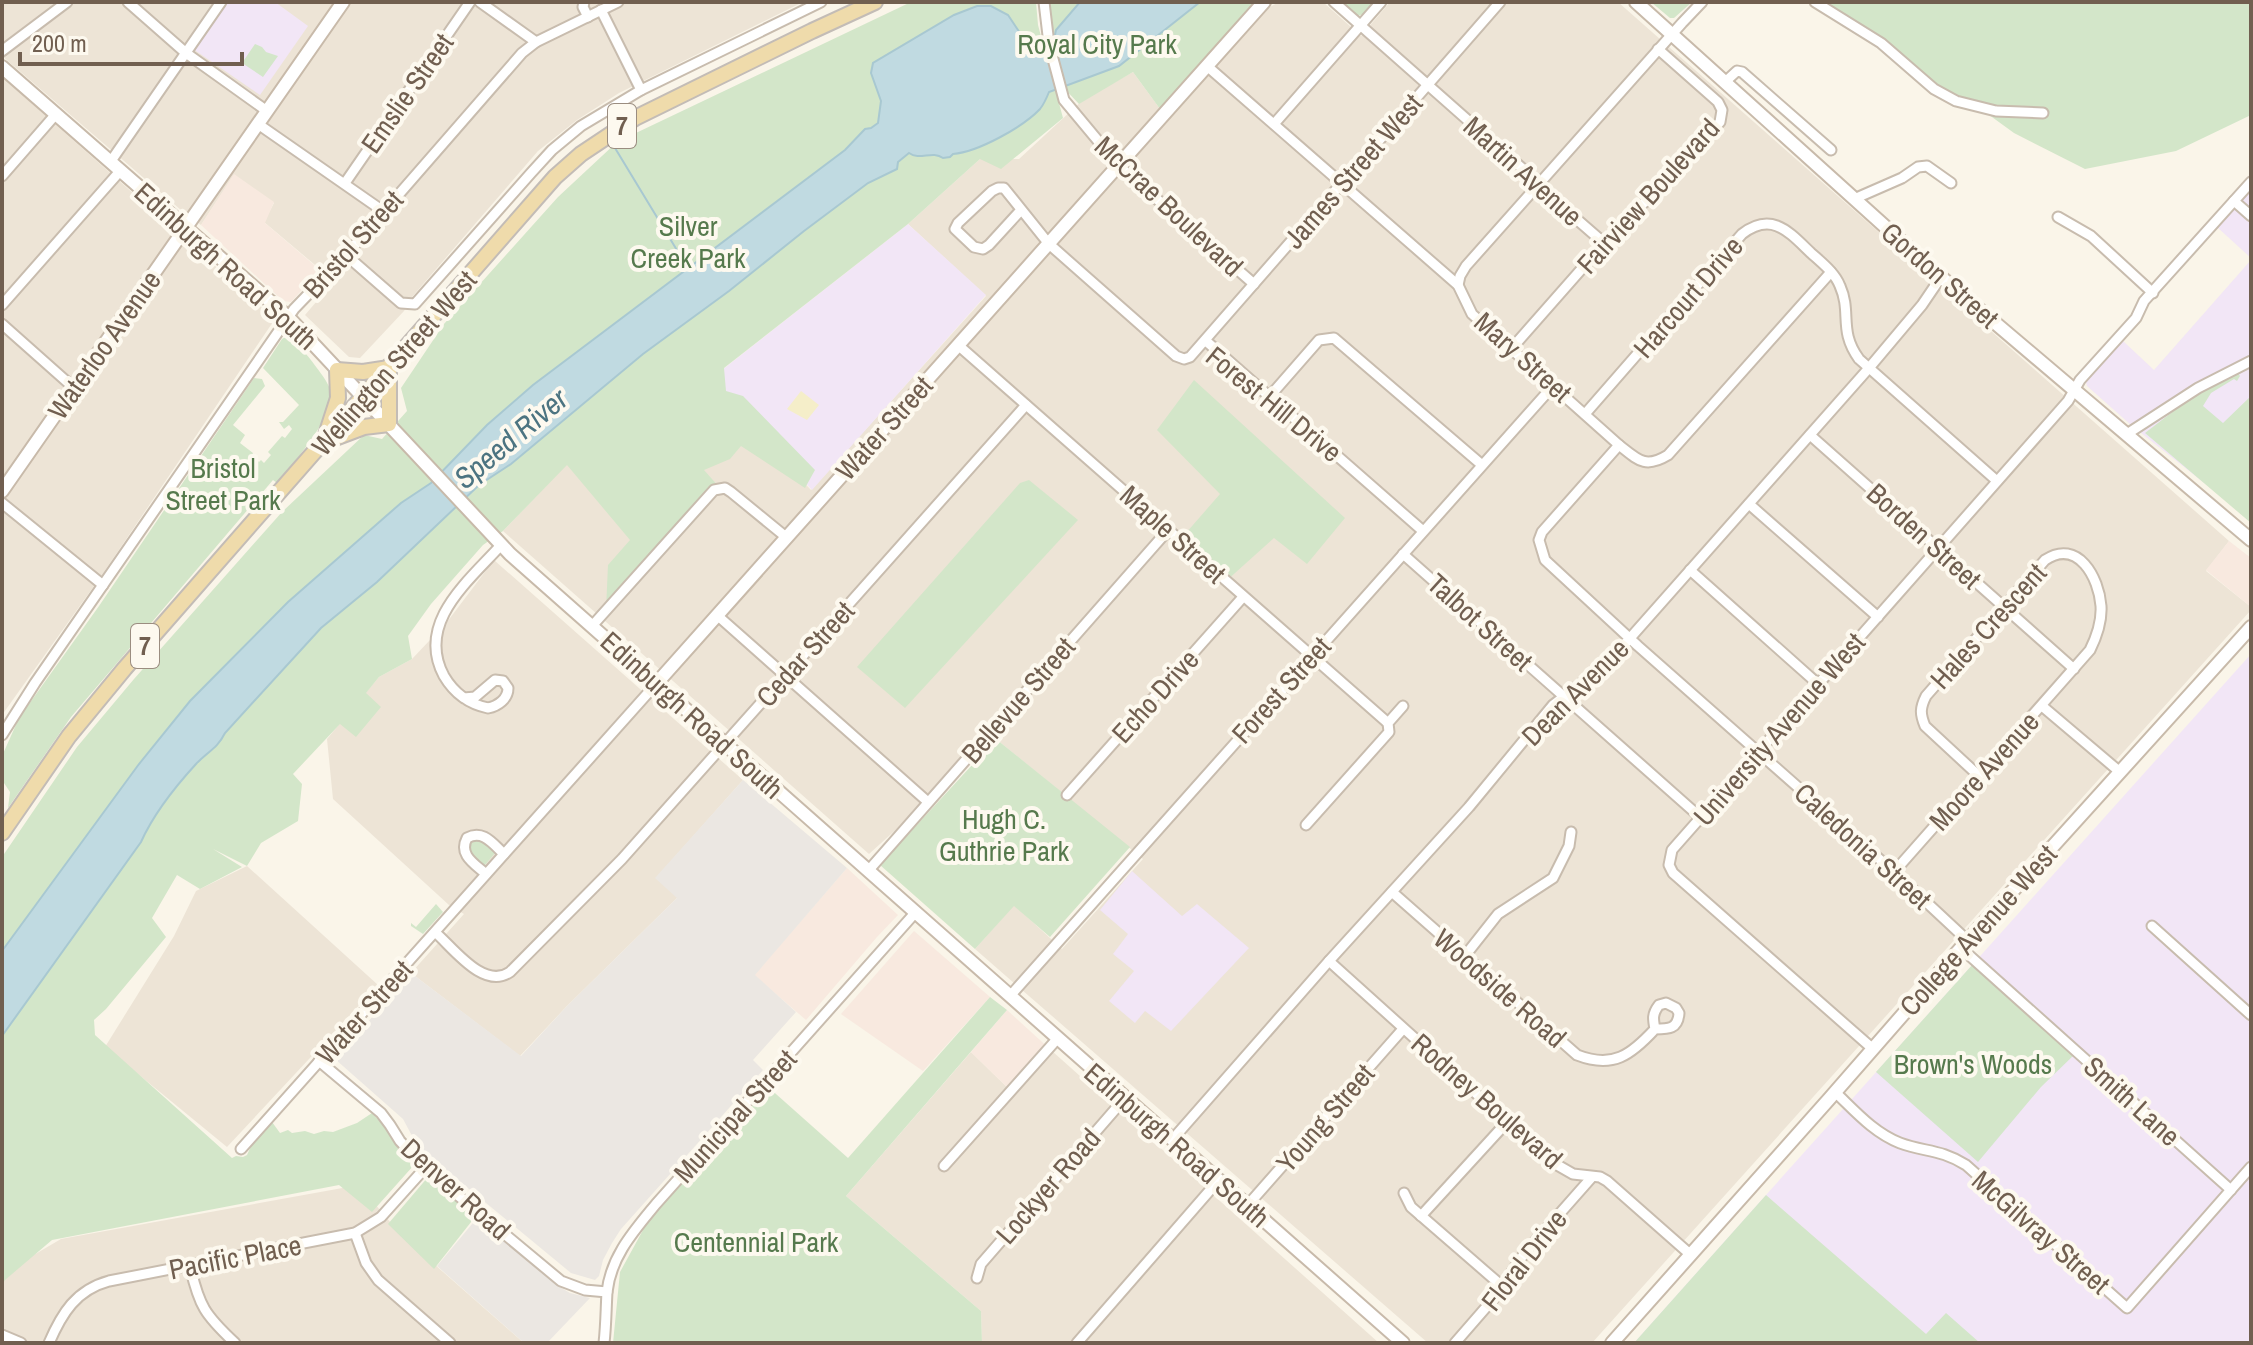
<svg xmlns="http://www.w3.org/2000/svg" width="2253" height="1345" font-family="'Archivo Narrow',sans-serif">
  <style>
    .residential { fill: #ede4d6 }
    .commercial { fill: #f8e9df }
    .industrial { fill: #ebe7e2 }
    .education { fill: #f2e6f6 }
    .green { fill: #d3e6c9 }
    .sand { fill: #f5eec9 }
    .water { fill: #c0dae1; stroke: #a8c8d1; stroke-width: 2 }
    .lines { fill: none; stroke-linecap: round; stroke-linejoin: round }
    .stream { stroke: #a8c8d1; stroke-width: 2 }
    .street-casing { stroke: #c8bcae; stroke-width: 13 }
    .secondary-casing { stroke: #c8baaa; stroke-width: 16 }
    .primary-casing { stroke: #c3bcb6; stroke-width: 18 }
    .street { stroke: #fff; stroke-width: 9 }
    .secondary { stroke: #fff; stroke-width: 12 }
    .primary { stroke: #efdbab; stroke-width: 14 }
    .labels { text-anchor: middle; stroke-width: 8; stroke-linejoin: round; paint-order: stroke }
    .shield { fill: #fdf9ef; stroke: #9b8d80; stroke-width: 2 }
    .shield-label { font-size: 26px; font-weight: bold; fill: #715f50 }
    .park-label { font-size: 28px; fill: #567a4d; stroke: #fdf9ef }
    .street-label { font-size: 28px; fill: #715f50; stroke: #fdf9ef }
    .water-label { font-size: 30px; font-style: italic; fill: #4c7481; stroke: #fdf9ef }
  </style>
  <rect width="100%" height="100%" fill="#faf5e9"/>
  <g class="residential">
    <path d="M2,2H803L619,93L577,120L538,151L412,297L404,311L360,358L349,357L305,315L334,281L264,222L274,203L234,175L201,225L181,210L2,56Z"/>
    <path d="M1279,2H1323L1361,36L1390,2H1618L2229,541L2206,571L2251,607V610L1592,1343H1428L975,949L1014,905L1062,949L1143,859L996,739L869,854L503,531L567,464L599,492L669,429L734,408L811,490L986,296L908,224L980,159H1019L1084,99L1133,72L1168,120L1270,7Z"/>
    <path d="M2,77L275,319L104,572L2,715Z"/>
    <path d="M494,560L743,780L656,878L678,897L567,1006L520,1056L411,973L464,914L449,905L333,799L327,739L379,677L412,659L447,622Z"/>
    <path d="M247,866L378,985L227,1147L105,1047L174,936L196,891Z"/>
    <path d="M1052,1051L1379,1343H982L981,1311L846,1196L971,1052L1014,1094Z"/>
    <path d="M359,1185L401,1235L524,1343H2V1281L8,1270L61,1239Z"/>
  </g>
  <g class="commercial">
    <path d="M234,174L274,202L265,223L320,270L291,302L283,301L201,225Z"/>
    <path d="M2229,541L2251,558V607L2206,570Z"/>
    <path d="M847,868L898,915L877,937L806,1020L754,975Z"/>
    <path d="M914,931L990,997L923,1071L841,1014Z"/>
    <path d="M1007,1010L1052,1051L1014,1094L971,1052Z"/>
  </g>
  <g class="industrial">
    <path d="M743,780L847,868L755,975L796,1012L753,1060L763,1070L621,1229L612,1243L603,1260L599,1276L595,1280L571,1273L418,1147L403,1119L335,1059L411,973L521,1056L567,1006L677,898L655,878Z"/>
    <path d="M477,1218L558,1286L570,1293L590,1298L547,1343H524L437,1266Z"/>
  </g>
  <g class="education">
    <path d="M228,2H275L308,26L260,95L196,51L195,48Z"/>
    <path d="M2251,188V258L2217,227Z"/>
    <path d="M908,224L986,295L812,490L708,381Z"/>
    <path d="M2251,260V520L2131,425L2087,386L2086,382L2123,341L2154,370Z"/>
    <path d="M2251,654V1343H1634L1766,1195Z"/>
    <path d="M1132,871L1182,916L1197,904L1249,948L1171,1031L1145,1011L1135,1023L1109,1001L1134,971L1113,954L1128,934L1100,910Z"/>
  </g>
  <g class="green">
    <path d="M911,2H1036L1038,25L1063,118L1001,169L980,159L908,224L724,368L726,391L743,396L815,470L805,488L741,446L730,459L704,470L720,488L606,610L608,565L630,540L567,465L503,531L483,545L431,604L408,636L412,659L379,677L366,693L381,707L356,737L340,724L293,774L302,784L298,821L261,843L247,866L213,849L242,867L200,889L177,875L152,918L166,937L106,1009L94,1020L95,1035L232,1158L236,1156L243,1157L247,1155L252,1144L272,1122L280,1133L288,1130L292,1133L305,1131L314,1134L324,1131L333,1132L357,1123L372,1113L383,1125L399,1150L414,1165L372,1212L339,1185L52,1240L5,1280L2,1285V857L77,747L134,679L282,512L364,435L382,439L407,411L401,388L444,324L558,197L617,142Z"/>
    <path d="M1050,2H1255L1160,109L1133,72L1079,104L1063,87L1053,44Z"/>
    <path d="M1340,2H1374L1363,14L1358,16Z"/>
    <path d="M1651,2H1692L1674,18H1670Z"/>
    <path d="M1825,2H2251V115L2176,151L2085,169L2014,133L1974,104L1942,88L1862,25Z"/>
    <path d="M255,44L262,47L266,52L278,56L263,77L242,63Z"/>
    <path d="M287,336L295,340C303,351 329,380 331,392C335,416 292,465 277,483L273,480L71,717L8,808L10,792L2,780V756L19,718L99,606L254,378L262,379L265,386L233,425L245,435L240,443L253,453L252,455L259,462L261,460L264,463L271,455L268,452L282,436L285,438L292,429L289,425L284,429L279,422H283L299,405L263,368L282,339Z"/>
    <path d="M2238,373L2240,376L2237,381L2234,379L2211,393L2203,406L2223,423L2251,396V523L2145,433L2193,396Z"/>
    <path d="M1194,380L1345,518L1307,564L1274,538L1225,582L1179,541L1220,494L1157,430Z"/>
    <path d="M1029,480L1078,520L905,708L857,667L1020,483Z"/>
    <path d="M996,739L1130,847L1050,937L1014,906L975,949L880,865Z"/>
    <path d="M475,840L483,841L495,853L485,865C477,861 469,854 470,844Z"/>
    <path d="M436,904L443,912L423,934L411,926V923L416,927Z"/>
    <path d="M1973,964L2075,1054L2041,1087L1978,1162L1876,1072Z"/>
    <path d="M990,997L1007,1010L846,1196L981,1311L982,1343H613L620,1272L665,1190L767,1086L848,1158Z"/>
    <path d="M428,1177L475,1217L434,1269L388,1224Z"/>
    <path d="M1766,1195L1926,1334L1946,1313L1980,1343H1634Z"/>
  </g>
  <path class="sand" d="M801,391L819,405L807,420L787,409Z"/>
  <path class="water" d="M1080,2H1200L1119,66L1049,92C1047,97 1044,104 1040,109C1023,127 978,152 953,154L950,157L943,158C932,150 920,161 909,153L898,162L897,169L868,183L804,231L729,291L643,354L511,464L479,485L377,582L321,628L225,733C217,749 208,751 196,764C174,788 154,813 141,842L2,1036V951L139,764L190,701L288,602L401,503L431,483L487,425L533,385L845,150L865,129L871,128L878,123L881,101L871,73L873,63L954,15L977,6H991L1008,15L1030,48L1038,49L1053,44L1056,30Z"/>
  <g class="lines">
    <path class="stream" d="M615,148L689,270"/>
    <defs>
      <g id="street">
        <path d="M128,2L186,53L267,111"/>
        <path d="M480,2L536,42"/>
        <path d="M584,2L583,7L588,17"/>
        <path d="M1044,2L1049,44L1064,100L1119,166L1254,284"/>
        <path d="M1334,2L1532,177L1543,190L1604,243"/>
        <path d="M1815,2L1881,43L1934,89L1956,101L1996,111L2043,113"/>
        <path d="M601,10L641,90"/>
        <path d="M2,51L67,2"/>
        <path d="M1207,66L1458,285L1472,314L1619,445C1638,460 1645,469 1668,455L1831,272"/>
        <path d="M1725,82L1737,71L1742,72L1831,150"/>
        <path d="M258,124L383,211"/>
        <path d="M1274,124L1381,2"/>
        <path d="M111,161L221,2"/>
        <path d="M2,176L56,114"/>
        <path d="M345,183L470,2"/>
        <path d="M1854,199L1902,178L1918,167L1927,166L1951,183"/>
        <path d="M2234,201L2251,216"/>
        <path d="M1021,210L989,245L983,249L974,247L955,229L958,223L992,191L998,188H1004L1049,244L1176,356L1184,359L1190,357L1500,2"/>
        <path d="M2058,217L2091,236L2153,293"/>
        <path d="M346,255L401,303L415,304L531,173L552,150L581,126L641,90L821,2"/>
        <path d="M1458,285L1460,276L1466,266L1682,23L1702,2"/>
        <path d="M2,305L121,170"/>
        <path d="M2,324L74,388"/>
        <path d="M1206,341L1423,531"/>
        <path d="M958,345L1388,723"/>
        <path d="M1512,348L1630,214L1655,194L1720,122L1722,110L1718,102L1658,49"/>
        <path d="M1270,396L1319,340L1334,338L1482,465"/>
        <path d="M1585,414L1742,234C1772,211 1789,232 1811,253C1822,263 1835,273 1840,286C1852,313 1838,330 1859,359L1997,481"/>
        <path d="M2127,434L2198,388L2251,361"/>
        <path d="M1810,435L2074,669"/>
        <path d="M1619,445L1542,532L1539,540L1545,560L1638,646L1894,872L1968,941"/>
        <path d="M2,503L103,585"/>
        <path d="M1749,504L1878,617"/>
        <path d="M1403,554L1700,817"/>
        <path d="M1690,570L1818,684"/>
        <path d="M718,616L928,802"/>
        <path d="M592,626L714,490L725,488L731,492L786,537"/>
        <path d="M464,698L475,697L495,680L503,681L508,688C508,699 498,706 488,708C469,704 454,693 444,676C415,622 470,580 502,544"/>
        <path d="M2042,706L2120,772"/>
        <path d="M2,735L35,683L294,309L346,255L522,53L536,42L618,2"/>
        <path d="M1067,795L1243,597"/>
        <path d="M1306,825L1389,732L1388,723L1403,706"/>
        <path d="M868,871L1169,529"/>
        <path d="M1894,872L2090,650C2097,636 2102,622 2101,606C2099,578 2078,538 2045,560L1926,696C1920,708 1920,714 1925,726L1979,776"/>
        <path d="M486,874C475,864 458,855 467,838C483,829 493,844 504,854"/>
        <path d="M1392,892L1577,1055C1613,1069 1631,1055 1655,1029C1669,1029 1678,1029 1679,1013L1676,1008L1666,1003L1659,1005C1652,1014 1653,1019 1655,1029"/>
        <path d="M2152,926L2251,1015"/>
        <path d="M436,933C454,949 484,990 510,972L622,859L1026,405"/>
        <path d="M1961,948L2231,1190"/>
        <path d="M1464,957L1498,914L1553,878L1569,846L1571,832"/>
        <path d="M1329,961L1552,1162L1573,1174L1600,1177L1607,1181L1691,1255"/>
        <path d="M1010,996L1553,386"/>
        <path d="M1873,1049L1673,873L1669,865L1672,850L2068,401L2080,380L2136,318L2144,301L2251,182"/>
        <path d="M319,1061L381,1113L390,1125L400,1141L425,1168L561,1281L585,1290L607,1292"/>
        <path d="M1835,1092C1855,1111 1874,1133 1900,1143C1924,1152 1941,1149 1966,1165L2127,1308L2251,1167"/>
        <path d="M1172,1140L1329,961L1469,807L1553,705L1608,663L1869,368L1922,305L1941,277"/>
        <path d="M241,1149L656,684"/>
        <path d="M944,1166L1058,1038"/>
        <path d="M1404,1193L1411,1207L1502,1286"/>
        <path d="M1247,1206L1403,1029"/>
        <path d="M1421,1216L1507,1122"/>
        <path d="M355,1233L366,1263L378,1280L450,1343"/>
        <path d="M190,1266C199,1306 205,1315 235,1343"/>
        <path d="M977,1278L981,1264L1125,1098"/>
        <path d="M2,1335L21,1343"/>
        <path d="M49,1343C62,1313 76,1290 109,1281L355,1233L381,1217L425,1168"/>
        <path d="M604,1343C606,1326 606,1309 607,1292C611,1256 634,1231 656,1204L915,913"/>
        <path d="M1077,1343L1218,1181"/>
        <path d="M1455,1343L1495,1297L1524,1254L1592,1177"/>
      </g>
      <g id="secondary">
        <path d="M1636,2L1941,277L2251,540"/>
        <path d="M2,67L288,317L510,554L1403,1343"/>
        <path d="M2,491L343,2"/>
        <path d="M656,684L1264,2"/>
        <path d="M1612,1343L1830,1098L1961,948L2251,627"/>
      </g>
      <g id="primary">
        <path d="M326,435L338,398L337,370L363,372L389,368"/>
        <path d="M327,441L364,427L389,424V368"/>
        <path d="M2,833L69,736L125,668L555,177L581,154L635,118L812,31L875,2"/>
      </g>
    </defs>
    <use href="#street" class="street-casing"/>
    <use href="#secondary" class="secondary-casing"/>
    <use href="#primary" class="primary-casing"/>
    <use href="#street" class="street"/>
    <use href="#secondary" class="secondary"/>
    <use href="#primary" class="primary"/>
  </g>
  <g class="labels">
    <g class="shield">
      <rect x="608" y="104" width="28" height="44" rx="6"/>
      <rect x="131" y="624" width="28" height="44" rx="6"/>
    </g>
    <g class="shield-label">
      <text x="622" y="135">7</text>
      <text x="145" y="655">7</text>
    </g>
    <g class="park-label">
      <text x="1097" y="54">Royal City Park</text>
      <text x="688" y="236">Silver<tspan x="688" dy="32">Creek Park</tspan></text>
      <text x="223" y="478">Bristol<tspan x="223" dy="32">Street Park</tspan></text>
      <text x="1004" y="829">Hugh C.<tspan x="1004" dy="32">Guthrie Park</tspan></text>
      <text x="1973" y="1074">Brown's Woods</text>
      <text x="756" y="1252">Centennial Park</text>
    </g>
    <g class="street-label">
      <text transform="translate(407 93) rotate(-55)" y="10">Emslie Street</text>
      <text transform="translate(1353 171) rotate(-49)" y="10">James Street West</text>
      <text transform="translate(1523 171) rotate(42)" y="10">Martin Avenue</text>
      <text transform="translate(1648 196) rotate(-48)" y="10">Fairview Boulevard</text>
      <text transform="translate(1169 206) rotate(43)" y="10">McCrae Boulevard</text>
      <text transform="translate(353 244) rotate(-48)" y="10">Bristol Street</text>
      <text transform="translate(226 266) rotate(42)" y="10">Edinburgh Road South</text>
      <text transform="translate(1940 275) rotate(41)" y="10">Gordon Street</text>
      <text transform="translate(1688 297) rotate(-49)" y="10">Harcourt Drive</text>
      <text transform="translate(104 345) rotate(-55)" y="10">Waterloo Avenue</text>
      <text transform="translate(1523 357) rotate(42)" y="10">Mary Street</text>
      <text transform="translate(394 363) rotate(-49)" y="10">Wellington Street West</text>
      <text transform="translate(1274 404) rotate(39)" y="10">Forest Hill Drive</text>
      <text transform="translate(884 428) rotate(-48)" y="10">Water Street</text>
      <text transform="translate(1173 534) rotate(42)" y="10">Maple Street</text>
      <text transform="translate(1924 536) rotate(42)" y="10">Borden Street</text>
      <text transform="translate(1480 622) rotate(42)" y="10">Talbot Street</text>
      <text transform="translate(1988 626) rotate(-48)" y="10">Hales Crescent</text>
      <text transform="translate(805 654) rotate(-48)" y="10">Cedar Street</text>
      <text transform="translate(1281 690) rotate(-48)" y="10">Forest Street</text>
      <text transform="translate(1575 692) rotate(-45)" y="10">Dean Avenue</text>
      <text transform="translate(1155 696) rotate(-48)" y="10">Echo Drive</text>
      <text transform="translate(1018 700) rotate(-49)" y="10">Bellevue Street</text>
      <text transform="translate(692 715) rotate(42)" y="10">Edinburgh Road South</text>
      <text transform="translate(1779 729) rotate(-49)" y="10">University Avenue West</text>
      <text transform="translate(1984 771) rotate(-48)" y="10">Moore Avenue</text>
      <text transform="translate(1863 846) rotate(42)" y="10">Caledonia Street</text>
      <text transform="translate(1978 930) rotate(-48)" y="10">College Avenue West</text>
      <text transform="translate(1500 988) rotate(41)" y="10">Woodside Road</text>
      <text transform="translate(364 1012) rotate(-48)" y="10">Water Street</text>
      <text transform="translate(1487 1101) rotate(41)" y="10">Rodney Boulevard</text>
      <text transform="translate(2132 1101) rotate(42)" y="10">Smith Lane</text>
      <text transform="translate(735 1116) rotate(-48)" y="10">Municipal Street</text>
      <text transform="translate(1325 1118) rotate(-49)" y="10">Young Street</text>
      <text transform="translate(1177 1145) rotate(41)" y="10">Edinburgh Road South</text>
      <text transform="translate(1048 1186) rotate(-49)" y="10">Lockyer Road</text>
      <text transform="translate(456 1189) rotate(42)" y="10">Denver Road</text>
      <text transform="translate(2041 1232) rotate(41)" y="10">McGilvray Street</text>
      <text transform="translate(235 1257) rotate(-11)" y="10">Pacific Place</text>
      <text transform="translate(1524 1260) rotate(-52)" y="10">Floral Drive</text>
    </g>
    <g class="water-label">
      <text transform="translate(511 439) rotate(-40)" y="10">Speed River</text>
    </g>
  </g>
  <rect width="2253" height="1345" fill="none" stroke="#715f50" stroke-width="8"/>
  <path d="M20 52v12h222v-12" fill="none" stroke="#715f50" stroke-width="4"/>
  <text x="32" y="52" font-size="24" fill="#715f50" stroke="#fdf9ef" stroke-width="6" paint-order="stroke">200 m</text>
</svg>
